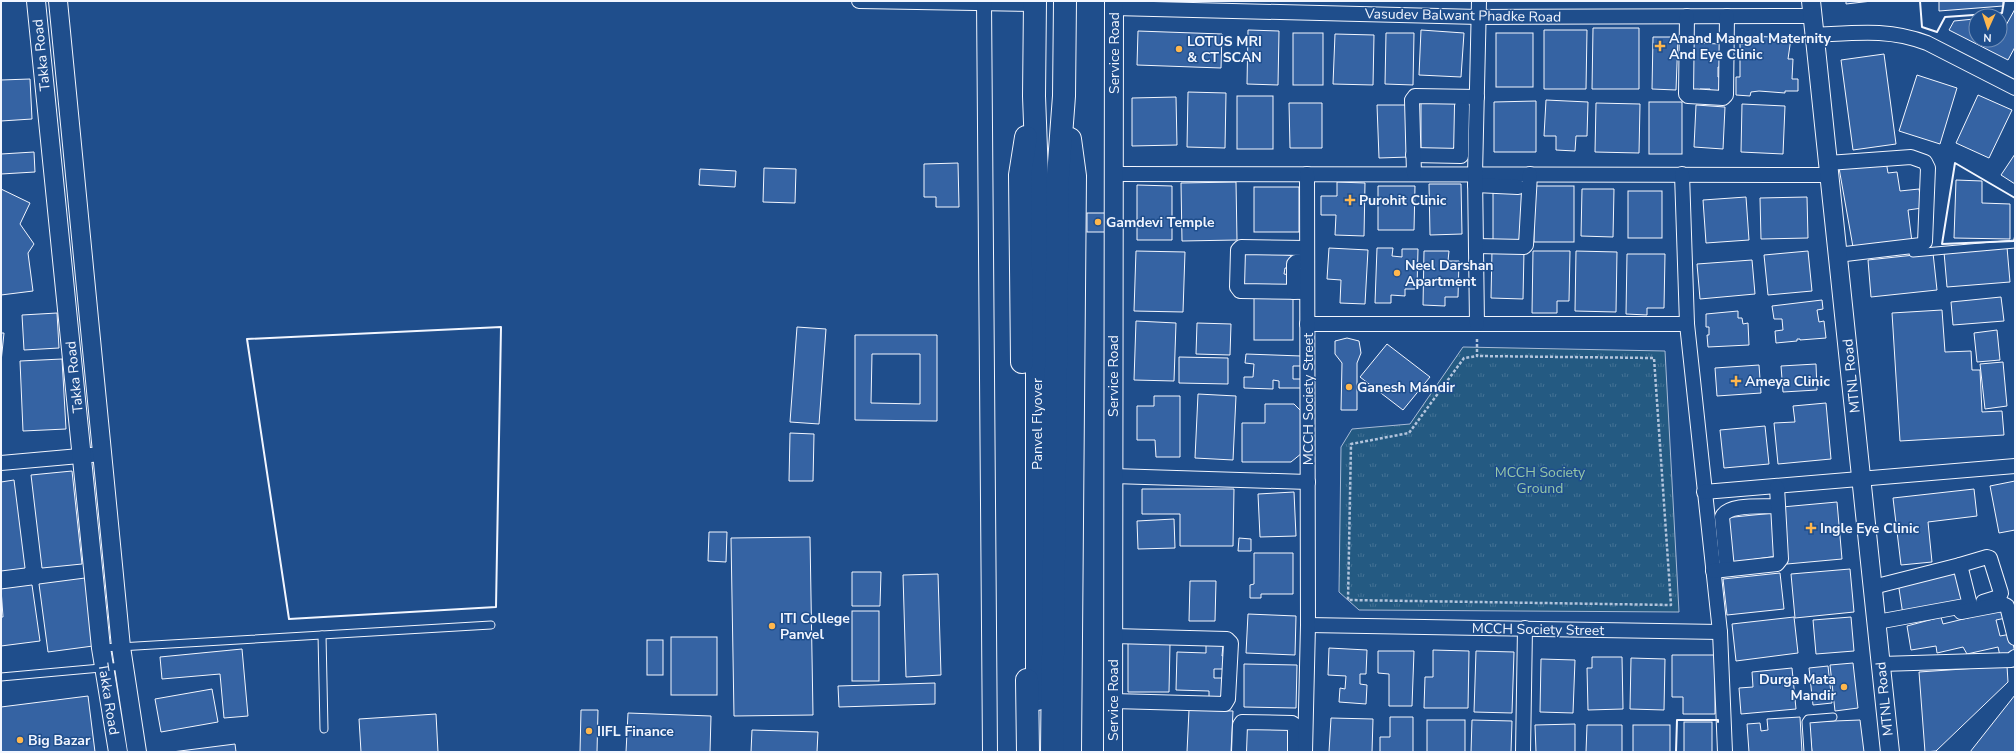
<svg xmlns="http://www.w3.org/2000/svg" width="2016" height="753" font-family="'Nunito Sans',sans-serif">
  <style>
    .grass { fill: url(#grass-tufts); stroke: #a8bbd7 }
    .building { fill: #3563a3; stroke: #f2f6ff; fill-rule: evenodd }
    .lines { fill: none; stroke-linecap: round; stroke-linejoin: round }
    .service-casing { stroke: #f2f6ff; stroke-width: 9 }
    .minor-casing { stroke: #f2f6ff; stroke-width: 16 }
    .tertiary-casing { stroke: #f2f6ff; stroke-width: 20 }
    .trunk-casing { stroke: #f2f6ff; stroke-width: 24 }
    .path { stroke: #b3c4dc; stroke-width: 2.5; stroke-dasharray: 3 2; stroke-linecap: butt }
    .service { stroke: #1f4e8c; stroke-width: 7 }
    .minor { stroke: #1f4e8c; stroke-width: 14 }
    .tertiary { stroke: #1f4e8c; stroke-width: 18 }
    .trunk { stroke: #1f4e8c; stroke-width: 22 }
    .wall { stroke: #f2f6ff; stroke-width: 2 }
    .poi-dot { fill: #ffb74d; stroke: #1f4e8c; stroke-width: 1.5 }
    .labels { text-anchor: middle; stroke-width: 3; stroke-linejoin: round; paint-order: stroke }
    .street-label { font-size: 14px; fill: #f2f6ff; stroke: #1f4e8c }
    .poi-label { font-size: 14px; font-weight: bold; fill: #f2f6ff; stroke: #1f4e8c; text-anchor: start }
    .park-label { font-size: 14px; fill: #97c8a6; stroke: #1f4e8c }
  </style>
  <defs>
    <pattern id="grass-tufts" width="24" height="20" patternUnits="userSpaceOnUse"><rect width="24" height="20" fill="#245a82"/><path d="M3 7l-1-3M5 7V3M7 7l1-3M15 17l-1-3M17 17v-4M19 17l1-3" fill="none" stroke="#447295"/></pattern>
  </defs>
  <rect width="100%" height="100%" fill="#1f4e8c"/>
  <path class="grass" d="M1463,347L1665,351L1679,612L1359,610L1339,592L1341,447L1352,429L1410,424Z"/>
  <g class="building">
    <path d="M1846,1H1872L1846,4Z"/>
    <path d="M1939,1H2003V6L1939,11Z"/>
    <path d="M2015,9V47L2008,60L1949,30L1954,21L1974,19L1976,21V40H2000V24L2005,27Z"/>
    <path d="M1593,28H1639V89H1592Z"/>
    <path d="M1248,30L1279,31L1278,85L1247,84Z"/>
    <path d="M1421,30L1464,33L1461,77L1419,75Z"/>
    <path d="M1544,30H1587L1586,89H1544Z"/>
    <path d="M1138,31L1222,34L1221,68L1137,65Z"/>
    <rect x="1293" y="33" width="30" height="52"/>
    <path d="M1386,33H1414L1413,85L1385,84Z"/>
    <rect x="1496" y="33" width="37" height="54"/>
    <path d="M1335,34L1374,35L1373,85L1333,84Z"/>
    <path d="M1750,36L1791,38L1788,59H1793L1792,79H1798V91H1785V93L1759,91L1751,92L1750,96L1736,95V77H1740V44H1750Z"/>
    <path d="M1653,37H1678L1676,90L1652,89Z"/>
    <path d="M1689,43L1723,44V67H1718V77H1723V94L1710,93V89H1700V93H1688Z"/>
    <path d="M1884,54L1896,144L1853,150L1841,60Z"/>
    <path d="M1917,75L1957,88L1940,144L1899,131Z"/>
    <path d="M30,79L32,119L1,121V80Z"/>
    <path d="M1188,92L1226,93L1225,148L1187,147Z"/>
    <path d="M1978,95L2012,110L1989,158L1956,143Z"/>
    <rect x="1237" y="96" width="36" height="53"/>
    <path d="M1176,97L1177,145L1132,146V98Z"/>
    <path d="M1421,99H1459L1458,150L1421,149Z"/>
    <path d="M1546,100L1588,102L1587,136H1576L1575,151L1556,150V136H1544Z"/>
    <path d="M1536,101V152H1494V102Z"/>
    <rect x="1649" y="102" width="33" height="52"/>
    <path d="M1289,103H1322V148H1290Z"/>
    <path d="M1596,103L1640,104L1639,153L1595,152Z"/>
    <path d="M1742,104L1785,106L1783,154L1741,152Z"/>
    <path d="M1377,105H1407L1409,157L1379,158Z"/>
    <path d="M1696,105L1725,107L1723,149L1694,147Z"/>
    <path d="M34,152L35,172L1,174V154Z"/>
    <path d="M2015,154V184L2001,175Z"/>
    <path d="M1886,161L1888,173L1897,172L1900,191L1919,189L1922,208L1908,210L1912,242L1853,247L1839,168Z"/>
    <path d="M958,163L959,207H936V197H924V164Z"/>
    <path d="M764,168L796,169L795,203L763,202Z"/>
    <path d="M700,169L736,171L735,187L699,185Z"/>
    <path d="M1956,180L1982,181V203L2010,204V239L1954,238Z"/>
    <path d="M1236,182L1237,240L1182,241L1181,183Z"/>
    <path d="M1337,182L1365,183L1364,236L1335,235L1336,215H1321V196H1337Z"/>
    <path d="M1429,184H1461L1462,234L1430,235Z"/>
    <path d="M1137,185L1172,186V240H1137Z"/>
    <path d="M1378,186H1415L1414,230H1378Z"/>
    <rect x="1534" y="186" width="40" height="56"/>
    <rect x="1254" y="187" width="45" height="45"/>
    <path d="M1493,187L1526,188L1524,244H1493Z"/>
    <path d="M1,189L30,203L20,224L34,244L28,253L33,291L1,295Z"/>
    <path d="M1582,189H1614L1613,237L1581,236Z"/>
    <rect x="1628" y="191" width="34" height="47"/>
    <path d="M1746,197L1749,240L1706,243L1703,200Z"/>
    <path d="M1807,197L1808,238L1761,239L1760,198Z"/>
    <rect x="1087" y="213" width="22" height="19"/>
    <path d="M2007,247L2010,282L1947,287L1944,252Z"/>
    <path d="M1329,248L1368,250L1365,304L1340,303L1341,280L1327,279Z"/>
    <path d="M1377,248H1393L1392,256L1402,257V249H1418L1417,289H1405V296L1391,295V303H1375Z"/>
    <path d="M1492,250H1524L1523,299L1491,298Z"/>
    <path d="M1136,251L1185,252L1183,312L1134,311Z"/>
    <path d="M1424,251H1449L1448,261H1459L1458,297H1445V306L1423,305Z"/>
    <path d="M1533,251H1570L1569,301H1557V313H1532Z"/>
    <path d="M1576,251L1617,252L1616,312L1575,311Z"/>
    <path d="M1808,251L1812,291L1768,295L1764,255Z"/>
    <path d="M1242,252L1291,255V268H1285L1284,274L1291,275L1290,288H1241Z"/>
    <path d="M1933,253L1937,290L1871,297L1868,260Z"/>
    <path d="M1627,254H1665L1664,308H1647V315L1626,314Z"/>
    <path d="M1752,260L1755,294L1700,299L1697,264Z"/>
    <path d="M2001,297L2004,321L1953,325L1951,302Z"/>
    <rect x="1254" y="298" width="39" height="42"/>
    <path d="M1822,300L1823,309L1817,310L1819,322L1824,321L1826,338L1800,340V339H1797V341L1776,343L1775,331L1783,330L1782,319H1774L1772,306Z"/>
    <path d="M1942,310L1945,352L1971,351L1972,370H1980L1982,412L2002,411L2004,435L1900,441L1892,313Z"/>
    <path d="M1738,311V318H1742L1743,324L1748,323L1749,345L1708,347L1707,335H1709V327H1706V314Z"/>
    <path d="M57,313L59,348L24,350L22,315Z"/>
    <path d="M1136,321L1176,323L1174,381L1134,380Z"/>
    <path d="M1197,323L1231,324L1230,355L1196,354Z"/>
    <path d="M797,327L826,329L819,424L790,422Z"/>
    <path d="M1997,330L2000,360L1977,362L1974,333Z"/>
    <path d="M1,333H4L1,362Z"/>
    <path d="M855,335H937V421L855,420ZM872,354H920V404L871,403Z"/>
    <path d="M1347,338L1359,341L1361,353L1357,363V410H1341L1342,363L1335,354V341Z"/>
    <path d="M1387,344L1430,377L1403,410L1360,377Z"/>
    <path d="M1246,354L1301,356V366H1293V379H1302V388H1279V381L1273,380V389L1244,388V377H1253L1254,364L1245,363Z"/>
    <path d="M1179,357L1228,358V384L1179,383Z"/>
    <path d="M62,359L66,429L23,431L20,361Z"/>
    <path d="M2003,362L2007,406L1985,409L1980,364Z"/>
    <path d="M1816,364L1817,390L1783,392L1781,366Z"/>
    <path d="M1759,365L1761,393L1717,396L1715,368Z"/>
    <path d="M1198,394L1236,396L1233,460L1195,458Z"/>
    <path d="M1154,396H1180V457H1156L1155,440H1137V406H1154Z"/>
    <path d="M1826,403L1831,459L1778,464L1774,423L1795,422L1793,406Z"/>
    <path d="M1265,404H1294L1302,412V453L1291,462H1242V423H1265Z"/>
    <path d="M1765,426L1769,464L1724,468L1720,430Z"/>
    <path d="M790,433L814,434L813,481H789Z"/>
    <path d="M72,471L82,564L42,568L31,475Z"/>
    <path d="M14,480L25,568L1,571V482Z"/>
    <path d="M2015,481V530L1999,533L1990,486Z"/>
    <path d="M1142,489H1234L1233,546H1180V514H1142Z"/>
    <path d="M1974,489L1977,516L1928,522L1932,562L1901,565L1893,498Z"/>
    <path d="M1294,492L1296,536L1260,537L1258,494Z"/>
    <path d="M1837,502L1842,559L1787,564L1782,507Z"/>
    <path d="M1774,513L1778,556L1728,563L1724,518Z"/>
    <path d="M1174,519L1175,548L1138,549L1137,521Z"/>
    <path d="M709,532H727L726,562L708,561Z"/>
    <path d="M810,537L813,715L734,716L731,538Z"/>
    <path d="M1239,538L1251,539V551H1238Z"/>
    <path d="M1254,553H1293V594H1261V598H1250V585L1254,584Z"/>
    <path d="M1850,569L1854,612L1795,618L1791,574Z"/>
    <path d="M1955,569L1963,602L1903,615L1898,582Z"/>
    <path d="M852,572H881L880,606H852Z"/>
    <path d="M1780,573L1784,609L1727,615L1723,579Z"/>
    <path d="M938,574L941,675L906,677L903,575Z"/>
    <path d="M85,578L93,646L48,652L39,584Z"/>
    <path d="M1190,581H1216L1215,621H1189Z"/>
    <path d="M32,585L40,641L1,646V617H3L1,589Z"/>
    <path d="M2004,609L2006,618L1996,620L2000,636L2011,634L2015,653L2000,656L1998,647L1967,654L1963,647L1937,653L1936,646L1911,650L1907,626L1941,617L1943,624Z"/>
    <rect x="852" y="611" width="27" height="70"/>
    <path d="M1248,614L1296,616L1295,655L1246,653Z"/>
    <path d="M1794,617L1798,653L1736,661L1732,624Z"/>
    <path d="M1851,617L1854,651L1816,654L1813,620Z"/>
    <rect x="671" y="637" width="46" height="58"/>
    <rect x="647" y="640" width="16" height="35"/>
    <path d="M1128,643L1170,644L1169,692H1128Z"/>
    <path d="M1206,645H1223L1222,656L1226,655L1225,669H1214V678H1225V699H1209V691L1176,690L1177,652L1206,653Z"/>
    <path d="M1329,648L1367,650L1366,674H1360V684L1367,685L1366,704L1339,702L1340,688L1345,689L1346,676L1328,675Z"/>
    <path d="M242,649L248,716L224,718L220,674L162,679L160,657Z"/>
    <path d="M1433,650L1469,651L1468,708H1424L1425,677H1433Z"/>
    <path d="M1378,651H1414L1412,706H1389V674L1378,673Z"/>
    <path d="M1476,651L1514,652L1512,713L1474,712Z"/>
    <path d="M1672,655H1715V714H1683V697H1672Z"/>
    <path d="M1592,657H1622L1623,709L1588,710L1587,668H1592Z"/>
    <path d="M1631,658L1665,659L1664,710L1630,709Z"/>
    <path d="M1541,659L1575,660L1573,713L1540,712Z"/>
    <path d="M1853,663L1858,708L1835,711L1830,665Z"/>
    <path d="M1244,664L1297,665L1296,708L1244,707Z"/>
    <path d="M1828,666L1832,703L1813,705L1809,668Z"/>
    <path d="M2007,666L2008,682L1936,751L1925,752L1919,672Z"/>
    <path d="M1792,668L1796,709L1741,714L1739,688L1753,687L1752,672Z"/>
    <path d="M935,683V704L839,707L838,686Z"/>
    <path d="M212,689L218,722L161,732L155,699Z"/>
    <path d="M2015,695V752H1970Z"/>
    <path d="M88,696L95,752H1V707Z"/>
    <path d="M581,710H598L597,752H580Z"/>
    <path d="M1189,710L1233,711L1231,752H1187Z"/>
    <path d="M628,713L711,716L710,752H626Z"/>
    <path d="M436,714L438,752H361L359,719Z"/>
    <path d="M1390,717H1413V752H1380V737H1390Z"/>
    <path d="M1800,717L1802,752H1749L1747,724L1760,723L1761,731L1768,730L1767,719Z"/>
    <path d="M1331,718L1373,719L1372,752H1329Z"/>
    <rect x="1427" y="720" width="38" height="32"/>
    <path d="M1472,720L1512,721L1511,752H1471Z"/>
    <path d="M1860,720L1864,752H1812L1809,722Z"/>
    <rect x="1684" y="722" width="28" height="30"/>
    <path d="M1575,724V752H1536L1535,725Z"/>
    <path d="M1243,725L1293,727V752H1242Z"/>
    <path d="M1587,725H1622V752H1586Z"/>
    <rect x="1633" y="725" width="37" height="27"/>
    <path d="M752,730L818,732L817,752H751Z"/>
    <path d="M235,744L236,752H172Z"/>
  </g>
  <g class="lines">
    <defs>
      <g id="service">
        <path d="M1913,253L2015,244"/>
        <path d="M322,635L324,729"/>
        <path d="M102,648L491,625"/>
        <path d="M1,677L123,666"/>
        <path d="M1808,752L1806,722L1808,719L1833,717"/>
      </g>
      <g id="minor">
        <path d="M859,1L1035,4"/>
        <path d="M984,1L990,752"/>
        <path d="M1114,8L1479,17L1812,16"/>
        <path d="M1687,16L1686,94L1688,96L1723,98L1726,95L1727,16"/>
        <path d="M1814,35C1855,33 1888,28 1927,43L2015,88"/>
        <path d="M1413,155L1461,156L1462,106"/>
        <path d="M1828,163L1911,157L1925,162L1928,168L1925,242L1921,245L1837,255"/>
        <path d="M1114,174L1829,175"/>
        <path d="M1414,174L1412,100L1415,96L1477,97"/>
        <path d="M1682,174L1687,324L1720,632L1725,752"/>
        <path d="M1475,185L1518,187"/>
        <path d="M1476,246L1524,247L1526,245L1530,174"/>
        <path d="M1307,248L1241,247L1238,250L1237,287L1240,291L1307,292"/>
        <path d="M1294,292V264L1296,262L1307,261"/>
        <path d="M1307,324H1687"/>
        <path d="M1477,324L1475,174L1479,1"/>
        <path d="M1,463L102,454"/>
        <path d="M1113,476L1308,482"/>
        <path d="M1704,492L2015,466"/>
        <path d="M1960,565L1987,557L1990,558L2001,593L1999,597L1983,602"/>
        <path d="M1727,569L1722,517C1728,503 1764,507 1777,506"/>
        <path d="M1713,571L1777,564L1781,559L1777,487"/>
        <path d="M1873,587L1960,565L1970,605L1877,622"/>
        <path d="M1961,612L2003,604L2007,606L2015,638"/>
        <path d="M1308,625L1720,632"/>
        <path d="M1881,664L2011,660L2015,657"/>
        <path d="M1113,701L1225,704L1228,699L1231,643L1227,639L1113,636"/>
        <path d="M1239,752L1240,725L1242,722L1292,723L1295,725V752"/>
        <path d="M1305,752L1308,625L1307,174"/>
        <path d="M1523,752L1525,628"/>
      </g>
      <g id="tertiary">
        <path d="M36,1L101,648L118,752"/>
        <path d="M58,1L121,647L137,752"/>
        <path d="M1811,1L1890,752"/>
        <path d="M1113,752L1114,1"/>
      </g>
      <g id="trunk">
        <path d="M1035,1L1034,96L1037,176V699"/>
        <path d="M1070,139L1075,176L1070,752"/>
        <path d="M1022,362L1020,175L1026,137"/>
        <path d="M1027,680L1028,752"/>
        <path d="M1052,752L1058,176L1064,96L1065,1"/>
      </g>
    </defs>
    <use href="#service" class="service-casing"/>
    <use href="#minor" class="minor-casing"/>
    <use href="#tertiary" class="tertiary-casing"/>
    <use href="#trunk" class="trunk-casing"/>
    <path class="path" d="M1477,339V356L1654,358L1671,605L1348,600L1351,444L1409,433L1464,358L1477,356"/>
    <use href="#service" class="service"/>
    <use href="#minor" class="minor"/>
    <use href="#tertiary" class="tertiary"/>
    <use href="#trunk" class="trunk"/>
    <g class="wall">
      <path d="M1920,1L1922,27L1937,32L1945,17L2002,13L2004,1"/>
      <path d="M2015,198L1955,163L1942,244L2014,241L2015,237"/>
      <path d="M501,327L496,607L289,619L247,339Z"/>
      <path d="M1676,752L1677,720H1718V722"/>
    </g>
  </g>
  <g class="poi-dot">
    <path d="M1658 40h4v4h4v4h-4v4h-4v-4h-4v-4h4z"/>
    <circle cx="1179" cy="49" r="4"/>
    <path d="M1348 194h4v4h4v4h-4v4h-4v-4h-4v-4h4z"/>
    <circle cx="1098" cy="222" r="4"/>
    <circle cx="1397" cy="273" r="4"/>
    <path d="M1734 375h4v4h4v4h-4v4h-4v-4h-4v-4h4z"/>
    <circle cx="1349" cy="387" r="4"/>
    <path d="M1809 522h4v4h4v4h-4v4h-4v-4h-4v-4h4z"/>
    <circle cx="772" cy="626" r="4"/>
    <circle cx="1844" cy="687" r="4"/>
    <circle cx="589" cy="731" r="4"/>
    <circle cx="20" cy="740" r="4"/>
  </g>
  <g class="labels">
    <g class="street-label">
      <text transform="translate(1463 15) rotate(1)" y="5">Vasudev Balwant Phadke Road</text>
      <text transform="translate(1114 53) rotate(-90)" y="5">Service Road</text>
      <text transform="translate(41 55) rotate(-96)" y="5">Takka Road</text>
      <text transform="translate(1113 376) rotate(-90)" y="5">Service Road</text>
      <text transform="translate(1851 376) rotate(-96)" y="5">MTNL Road</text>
      <text transform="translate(74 377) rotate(-96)" y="5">Takka Road</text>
      <text transform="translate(1308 399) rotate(-90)" y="5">MCCH Society Street</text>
      <text transform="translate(1037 424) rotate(-90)" y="5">Panvel Flyover</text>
      <text transform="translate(1538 629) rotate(1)" y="5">MCCH Society Street</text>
      <text transform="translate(109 699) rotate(81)" y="5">Takka Road</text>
      <text transform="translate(1884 699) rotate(-96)" y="5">MTNL Road</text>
      <text transform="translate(1113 700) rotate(-90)" y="5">Service Road</text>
    </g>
    <g class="poi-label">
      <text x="1669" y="43">Anand Mangal Maternity<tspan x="1669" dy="16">And Eye Clinic</tspan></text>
      <text x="1187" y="46">LOTUS MRI<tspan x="1187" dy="16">&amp; CT SCAN</tspan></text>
      <text x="1359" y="205">Purohit Clinic</text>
      <text x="1106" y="227">Gamdevi Temple</text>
      <text x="1405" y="270">Neel Darshan<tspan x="1405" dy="16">Apartment</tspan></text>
      <text x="1745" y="386">Ameya Clinic</text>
      <text x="1357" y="392">Ganesh Mandir</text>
      <text x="1820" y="533">Ingle Eye Clinic</text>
      <text x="780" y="623">ITI College<tspan x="780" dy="16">Panvel</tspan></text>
      <text x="1836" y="684" text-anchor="end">Durga Mata<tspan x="1836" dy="16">Mandir</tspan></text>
      <text x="597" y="736">IIFL Finance</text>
      <text x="28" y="745">Big Bazar</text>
    </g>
    <g class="park-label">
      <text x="1540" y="477">MCCH Society<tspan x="1540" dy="16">Ground</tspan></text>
    </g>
  </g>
  <rect width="2016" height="753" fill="none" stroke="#f2f6ff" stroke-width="4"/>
  <g transform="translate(1988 28) rotate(183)"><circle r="19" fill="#1f4e8c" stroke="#7391ba"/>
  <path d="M0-3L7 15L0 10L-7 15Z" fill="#ffb74d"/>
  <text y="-6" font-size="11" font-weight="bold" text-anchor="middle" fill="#f2f6ff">N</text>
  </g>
</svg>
